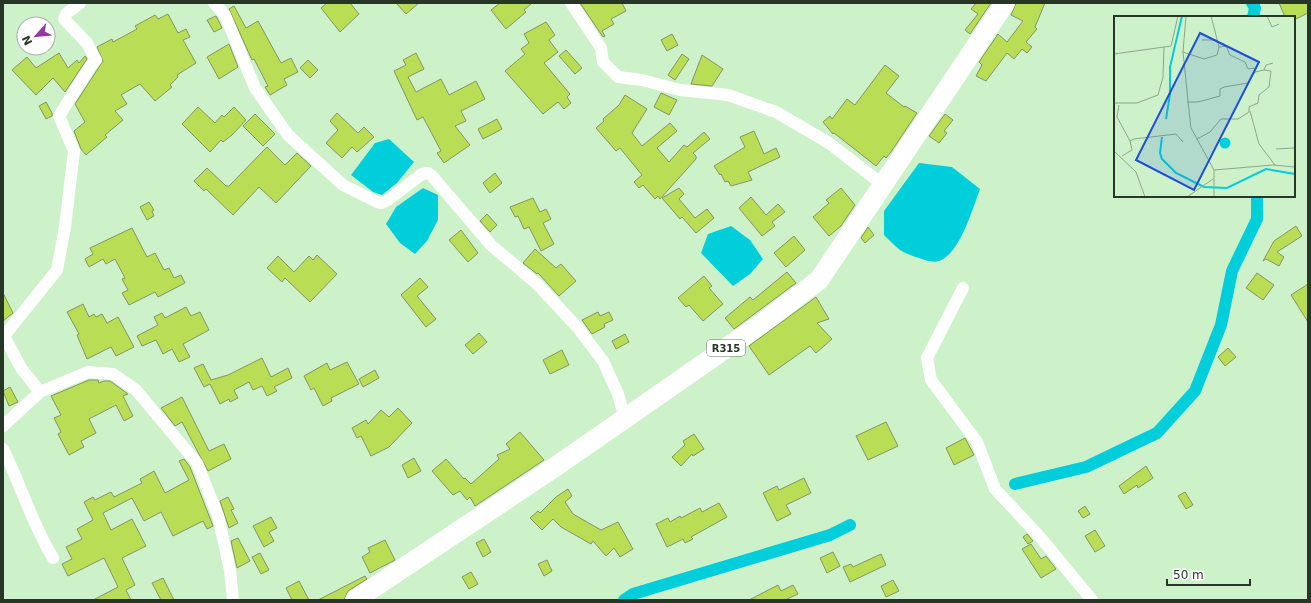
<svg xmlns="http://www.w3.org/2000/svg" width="1311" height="603" font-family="'DejaVu Sans',sans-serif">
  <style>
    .water { fill: #00cfdb }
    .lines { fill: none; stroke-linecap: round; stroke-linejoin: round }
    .canal { stroke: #00cfdb; stroke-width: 12 }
    .building { fill: #b9dd55; stroke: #859466 }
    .street { stroke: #fff; stroke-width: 12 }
    .primary { stroke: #fff; stroke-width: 20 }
    .labels { text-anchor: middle; stroke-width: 3; stroke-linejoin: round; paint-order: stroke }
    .shield { fill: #fff; stroke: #687268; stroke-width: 1 }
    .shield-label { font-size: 10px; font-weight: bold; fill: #283627 }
    .inset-river { fill: none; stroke: #00cfdb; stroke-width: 2 }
    .inset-road { fill: none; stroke: #8ba789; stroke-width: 1 }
    .view { fill: #1d4ed8; fill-opacity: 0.15; stroke: #1d4ed8; stroke-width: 2 }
    .inset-edge { fill: none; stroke: #283627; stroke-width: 2 }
  </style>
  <rect width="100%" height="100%" fill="#cdf2ca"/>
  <g class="water">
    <path d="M389,139L414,162L397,183L382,195L373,192L351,175L375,143Z"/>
    <path d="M919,163L952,167L980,189C973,208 961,249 943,259C937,264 926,261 919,258C900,252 898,249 884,235V211Z"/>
    <path d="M423,188L438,195V220L427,241L415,254L400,243L386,224L396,207Z"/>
    <path d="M731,226L750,240L763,259L750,274L733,286L701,253L708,234Z"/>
  </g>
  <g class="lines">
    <g class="canal">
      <path d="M1252,3L1255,8L1253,17"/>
      <path d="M1015,484L1086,467L1157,433L1195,391L1221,325L1232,271L1257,219V196"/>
      <path d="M624,600L633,594L830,535L850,525"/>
    </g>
  </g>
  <g class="building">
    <path d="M327,3H350L359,14L340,32L321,8Z"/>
    <path d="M396,3H419L406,14Z"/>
    <path d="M500,3H532L524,10L526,12L506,29L491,10Z"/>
    <path d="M580,3H622L626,11L611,19L614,24L602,31L605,36L603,37Z"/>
    <path d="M976,3H991L970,34L965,30L978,14L971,9Z"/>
    <path d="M1016,3H1045L1035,27L1037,29L1026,42L1032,47L1027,53L1022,49L1014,59L1007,53L986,81L976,76L982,65L979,62L998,34L1007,42L1023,21L1011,15Z"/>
    <path d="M1279,3H1308V13L1294,20V17H1285Z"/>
    <path d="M234,6L246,28L258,21L281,63L291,58L298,72L284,79L287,85L270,95L265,87L268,86L254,59L252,60L229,9Z"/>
    <path d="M168,14L178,33L186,29L190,37L183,40L196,63L177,75L178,77L170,85L172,87L155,101L140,84L121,95L127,104L115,111L123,120L105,135L107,137L86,155L81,149L74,131L85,122L75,104L103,61L97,47L112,39L113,42L137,29L135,26L155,15L158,19Z"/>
    <path d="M216,16L222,28L214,32L207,20Z"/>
    <path d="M546,22L555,35L549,40L558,52L544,63L570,94L567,97L571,103L564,109L558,102L543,114L505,71L525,54L521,49L529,43L524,34Z"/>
    <path d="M672,34L678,45L667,51L661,40Z"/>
    <path d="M229,44L238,67L219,79L207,57Z"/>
    <path d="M566,50L582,68L575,74L559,56Z"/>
    <path d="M59,53L68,68L77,60L79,63L85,56L87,59L65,92L53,78L36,95L12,70L27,57L36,68Z"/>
    <path d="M416,53L424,69L408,77L416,92L441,79L449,95L476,81L485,99L461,111L466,121L455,126L470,145L444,163L437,153L441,151L423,117L417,120L394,71L406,65L403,60Z"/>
    <path d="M682,54L689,59L675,80L668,75Z"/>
    <path d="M702,55L723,69L712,86L691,84Z"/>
    <path d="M308,60L318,70L310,78L300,68Z"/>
    <path d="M885,65L899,76L886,93L904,107L905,106L917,113L891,152L886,158L884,156L876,166L834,133L833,134L823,122L830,116L832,119L847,99L855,105Z"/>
    <path d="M661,93L677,100L669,115L654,107Z"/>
    <path d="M625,95L647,109L632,133L642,146L670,123L677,131L657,148L669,162L684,145L687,147L704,132L710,139L693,153L696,156V159L660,199L658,196L655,199L643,185L639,188L634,182L642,175L620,148L616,151L596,128L604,121L603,119L619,105Z"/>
    <path d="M46,102L52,113V116L46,119L39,106Z"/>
    <path d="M198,107L215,123L222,115L224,117L234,107L246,120L232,135L223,142L221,140L210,152L182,124Z"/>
    <path d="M337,113L358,133L364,127L374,137L357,152L352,147L342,158L326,143L338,130L330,121Z"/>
    <path d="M255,114L275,134L263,146L243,126Z"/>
    <path d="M945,114L953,120L944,131L947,133L939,143L929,136Z"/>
    <path d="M497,119L502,129L483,139L478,129Z"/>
    <path d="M754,131L764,154L776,148L780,157L748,172L752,180L731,186L728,181L725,182L721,174L720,175L714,166L745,147L740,137Z"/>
    <path d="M267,147L285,165L297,153L311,166L276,203L259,187L233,215L206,189L204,191L194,181L207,168L226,186H229Z"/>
    <path d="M495,173L502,183L490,193L483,183Z"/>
    <path d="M679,188L684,194L679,199L695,218L707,209L714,218L696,233L682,217L680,219L662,198Z"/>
    <path d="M841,188L855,205L841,226L829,236L813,217L829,203L826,200Z"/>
    <path d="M751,197L766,215L778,204L785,212L772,222L775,226L762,236L739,208Z"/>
    <path d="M533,198L540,212L546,209L551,219L543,223L554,244L541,251L529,227L524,229L518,216L515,217L510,207Z"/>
    <path d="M149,202L154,210L152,211L154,216L147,220L140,207Z"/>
    <path d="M487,214L497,225L490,232L480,221Z"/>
    <path d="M1296,226L1302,236L1277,252L1284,257L1279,266L1266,259L1263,261L1274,241Z"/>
    <path d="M868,227L874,235L865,243L861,238Z"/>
    <path d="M132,228L147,257L155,253L164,270L169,268L174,278L181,275L185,283L158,297L155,292L129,305L122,293L128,290L122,279L125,278L115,259L106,264L103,259L89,267L85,259L93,254L90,248Z"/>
    <path d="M461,230L478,253L468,262L449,240Z"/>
    <path d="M794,236L805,250L786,267L774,253Z"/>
    <path d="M535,249L556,268L561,264L576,281L559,296L538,273L537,274L523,263Z"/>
    <path d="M317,255L337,274L310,302L285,278L282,282L267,268L278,256L294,272L309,256L313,260Z"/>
    <path d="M787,272L796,283L734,329L725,318L750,297L753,300Z"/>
    <path d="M1257,273L1274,285L1263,300L1246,288Z"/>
    <path d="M704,276L712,286L709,288L723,304L703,321L689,305L686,307L678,298Z"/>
    <path d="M420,278L428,287L417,296L436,319L426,327L401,295Z"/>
    <path d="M1308,284V322L1291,295Z"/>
    <path d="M3,293L13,313L3,321Z"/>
    <path d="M816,297L829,319L817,323L832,339L816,353L810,346L769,375L749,346Z"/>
    <path d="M83,304L89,317L94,314L96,317L102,314L107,323L118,317L134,347L116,356L111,347L87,359L77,335L79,334L67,312Z"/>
    <path d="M186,307L191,316L200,312L209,330L183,344L190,357L179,362L172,349L163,354L156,340L142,346L137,336L158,325L154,317L162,313L165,318Z"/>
    <path d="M598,312L600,316L609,312L613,320L604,324L605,327L592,334L582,320Z"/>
    <path d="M479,333L487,342L473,354L465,345Z"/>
    <path d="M625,334L629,342L616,349L612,341Z"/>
    <path d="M1228,348L1236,357L1225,366L1218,357Z"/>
    <path d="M562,350L569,365L550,374L543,360Z"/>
    <path d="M262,358L271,377L288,368L292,378L274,387L277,391L267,396L262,386L253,390L249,382L234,390L238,398L230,402L229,399L220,404L210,384L204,387L194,368L203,364L211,380L228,375Z"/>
    <path d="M347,362L359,384L331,398L332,401L323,406L314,388L311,390L304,376L327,363L330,370Z"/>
    <path d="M375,370L379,378L363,387L359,379Z"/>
    <path d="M89,380H98L99,383L104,381H110L128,394L123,396L133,416L124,421L116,405L89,419L96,433L81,441L84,447L69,455L58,434L61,432L54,418L61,415L51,396Z"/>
    <path d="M10,387L18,402L9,406L3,391Z"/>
    <path d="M182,397L209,451L224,444L231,459L208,471L182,422L175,426L161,408Z"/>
    <path d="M398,408L412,423L389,447L371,456L361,436L357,438L352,428L366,420L368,424L381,410L389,417Z"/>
    <path d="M886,422L898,446L868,460L856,436Z"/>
    <path d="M520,432L544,460L475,506L470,497L467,500L460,491L453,495L432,471L446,459L464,479L465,478L471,484L499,459L497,455L510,449L506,444Z"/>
    <path d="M694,434L704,449L693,456L692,454L681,466L672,457L685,445L683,441Z"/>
    <path d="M965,438L974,455L954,465L946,448Z"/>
    <path d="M414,458L421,471L408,478L402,465Z"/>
    <path d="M184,459L190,467L213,526L207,529L203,521L173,536L161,512L144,521L132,498L103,513L111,530L132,519L146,546L122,558L135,585L126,590L131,600H93L118,587L104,558L68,576L62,564L72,559L66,547L82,539L77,529L93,520L84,502L93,497L95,500L111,492L114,497L142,483L140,479L154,471L165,493L189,480L179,461Z"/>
    <path d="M1146,466L1153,478L1138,488L1137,485L1124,494L1119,486Z"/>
    <path d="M804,478L811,493L786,505L791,514L777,521L763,493L777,486L779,490Z"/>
    <path d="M568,489L572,496L565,502L573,514L601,530L618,522L633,549L620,557L614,548L606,556L593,541L591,544L561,527L553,519L542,530L530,518L538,511L540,513L556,497Z"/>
    <path d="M1185,492L1193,505L1186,509L1178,496Z"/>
    <path d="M228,497L234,509L231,510L238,523L229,528L220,501Z"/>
    <path d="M719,503L727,517L691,537L693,539L685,543L683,539L667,547L656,524L668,518L670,522L680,516L681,518L700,508L702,512Z"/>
    <path d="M1085,506L1090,514L1083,518L1078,511Z"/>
    <path d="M271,517L277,528L269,532L274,541L264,547L253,526Z"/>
    <path d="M1095,530L1105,546L1095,552L1085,536Z"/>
    <path d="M1027,534L1033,541L1028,544L1023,537Z"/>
    <path d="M238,538L250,561L237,568L231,541Z"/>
    <path d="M484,539L491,552L483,557L476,543Z"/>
    <path d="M385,540L395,560L370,573L362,557L370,552L368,548Z"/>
    <path d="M1031,544L1041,559L1046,556L1056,569L1041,578L1022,549Z"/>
    <path d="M833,552L840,566L827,573L820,558Z"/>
    <path d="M260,553L269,570L261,574L252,557Z"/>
    <path d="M881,554L886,565L850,582L843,567L851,564L853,567Z"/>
    <path d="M547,560L552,571L544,576L538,564Z"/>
    <path d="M471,572L478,584L469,589L462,577Z"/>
    <path d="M365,576L367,579L348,591L344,600H318Z"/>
    <path d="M163,578L174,600H161L152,583Z"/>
    <path d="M893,580L899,591L886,597L881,586Z"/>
    <path d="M299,581L309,600H292L286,588Z"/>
    <path d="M778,585L781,591L793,585L798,594L785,600H749Z"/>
  </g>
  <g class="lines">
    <g class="street">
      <path d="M214,3L225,15L255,88L288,135L343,185L377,202L382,203L388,200L422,174L428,173L432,176L491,245L538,285L578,328L603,361L618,394L625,419"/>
      <path d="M571,3L601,48L603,62L618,77L642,80L680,90L728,95L776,112L829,143L882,184"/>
      <path d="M963,288L927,358L931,380L977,442L995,489L1040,537L1092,600"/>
      <path d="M40,392L21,368L4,336L57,270L65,227L74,151L59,116L90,67L96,60L87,43L64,19L67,13L80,3"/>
      <path d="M3,426L40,392L88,372L113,374L136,390L197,463L218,516L230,570L233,600"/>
      <path d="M3,449C21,485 32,524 53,558"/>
    </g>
    <path class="primary" d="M355,600L555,467L761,324L819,280L1005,3"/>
  </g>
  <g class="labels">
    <rect class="shield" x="707" y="340" width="38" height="16" rx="3"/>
    <g class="shield-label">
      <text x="726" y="352">R315</text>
    </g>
  </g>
  <g transform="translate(1114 16)">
    <rect width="181" height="181" fill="#cdf2ca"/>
    <path d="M105.5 127a5.5 5.5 0 1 1 11 0a5.5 5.5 0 1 1-11 0Z" fill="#00cfdb"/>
    <path class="inset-river" d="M52,103L56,78V51L68,0M48,121L46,137L48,143L62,157L90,171L113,172L152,153L181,158"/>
    <path class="inset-road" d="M72,0L69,36L76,104L77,112L100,154V181M153,0L158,11L165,8M88,24H103M50,31L57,30L64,0M105,31L112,30L116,39L131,46L134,53L140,52L141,56L150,54L152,49L159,47M69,36L90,43L103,39L105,31L97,0M0,38L50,31L49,61L44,79L23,87H0M73,86H84L106,80V73L110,71L134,67L141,56M5,89L3,101L16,125M136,95L145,128L161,149M83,123L96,116L107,103H124L135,96V91L144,87L145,79L155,71L157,55L150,54M162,133L180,132L181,135M0,135L22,156L31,181M8,140L18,134L16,125L20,123L62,118L69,126M100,154L159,149L181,151M73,181L99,163"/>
    <path class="view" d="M86,17L145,46L80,174L22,144Z"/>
    <rect width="181" height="181" class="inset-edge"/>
  </g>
  <rect width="1311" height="603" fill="none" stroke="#283627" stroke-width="8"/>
  <g transform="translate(36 36) rotate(243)"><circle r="19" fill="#ffffff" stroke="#a9afa9"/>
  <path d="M0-3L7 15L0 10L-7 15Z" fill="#9538a2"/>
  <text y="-6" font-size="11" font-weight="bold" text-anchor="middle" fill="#283627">N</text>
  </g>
  <path d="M1167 579v6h83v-6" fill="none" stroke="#283627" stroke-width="2"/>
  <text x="1173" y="579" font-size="12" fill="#283627" stroke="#ffffff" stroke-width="3" paint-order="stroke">50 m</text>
</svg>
